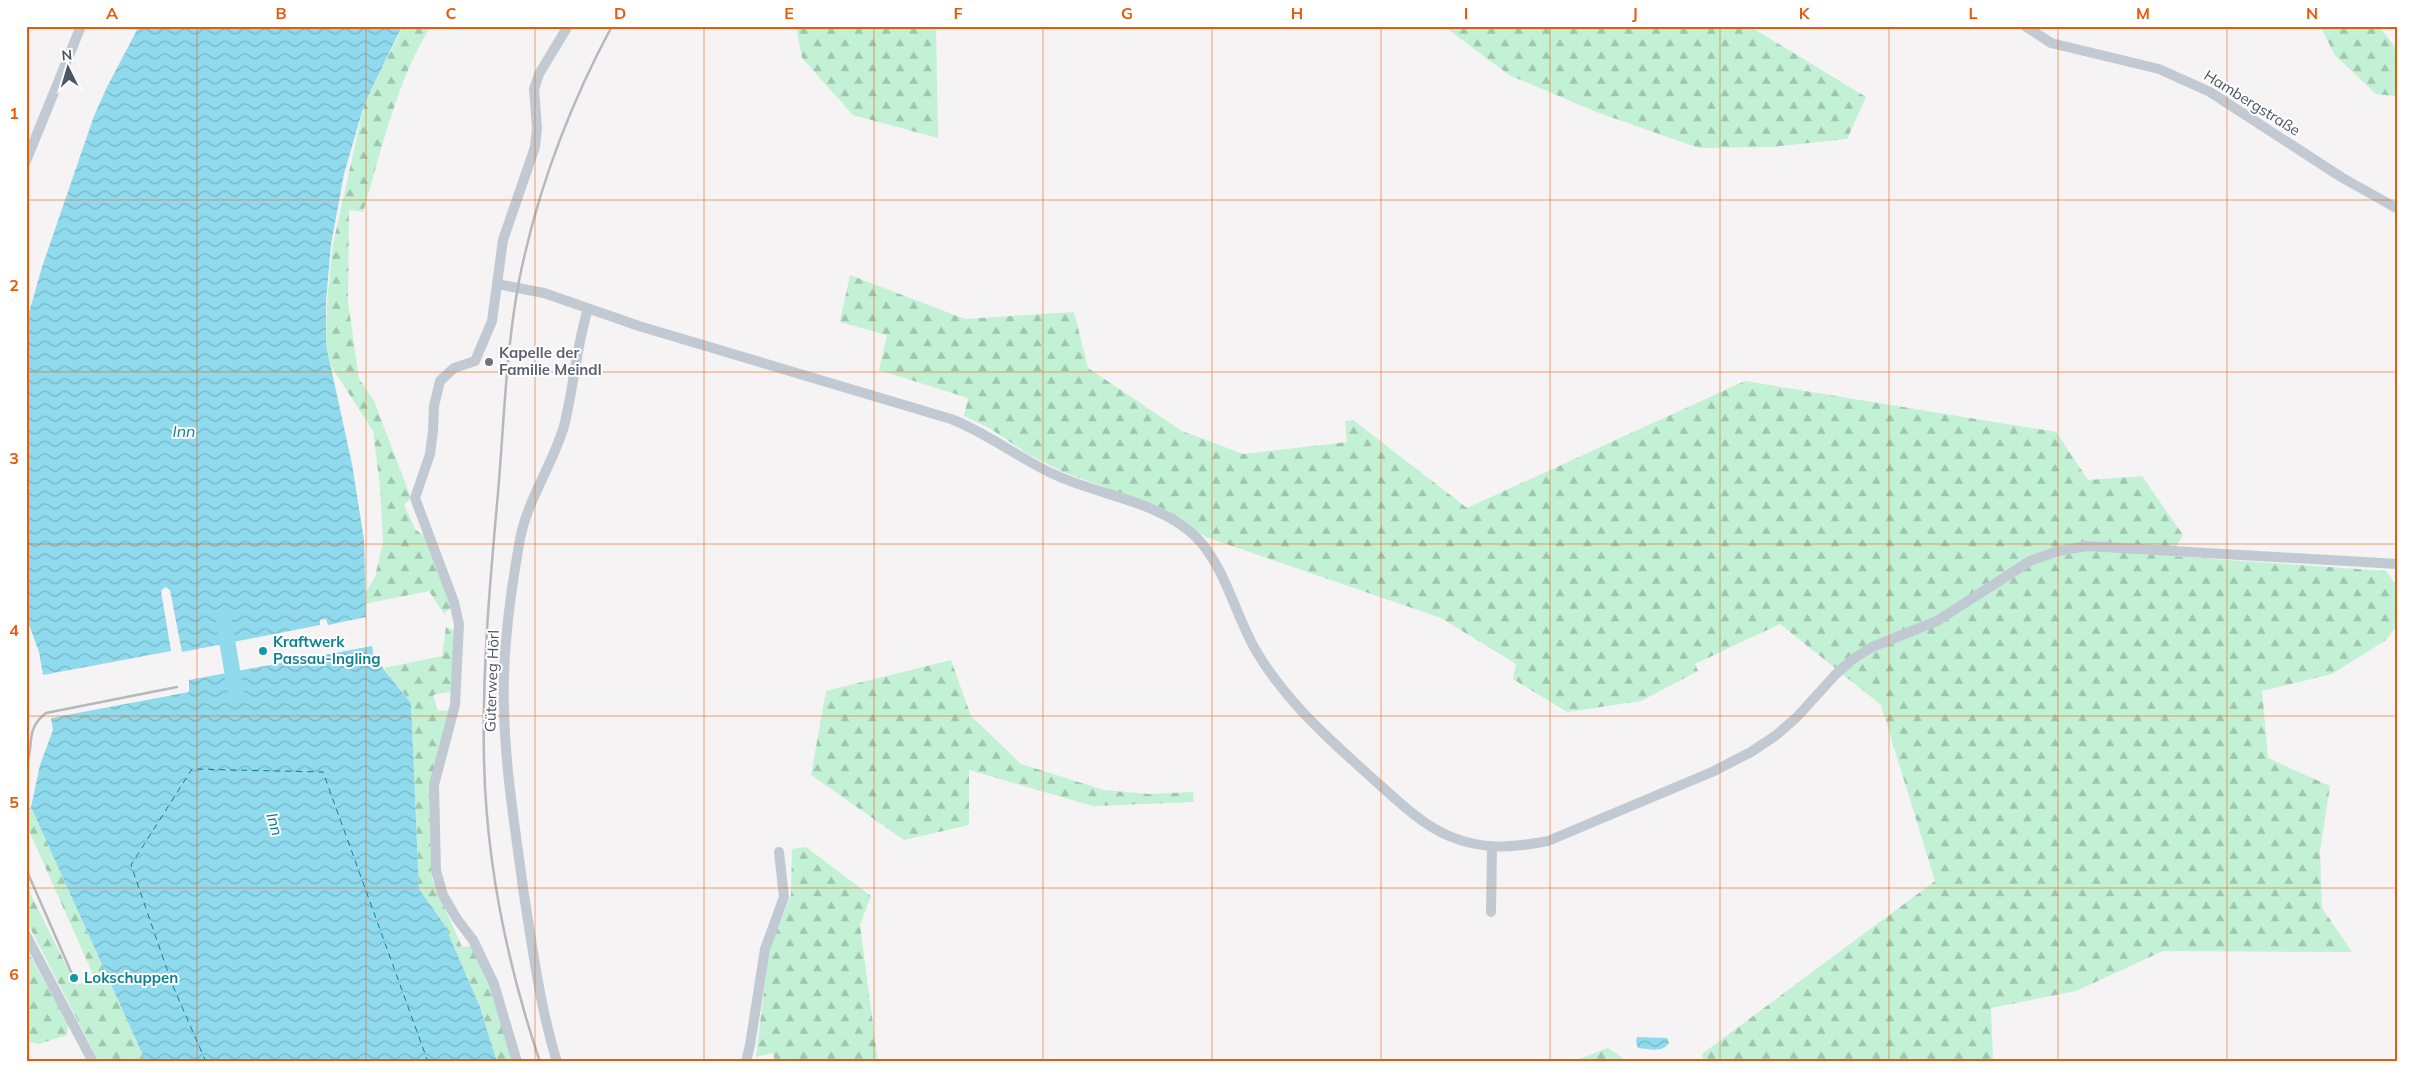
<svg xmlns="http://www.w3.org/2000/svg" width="2424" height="1088" font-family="Mulish,sans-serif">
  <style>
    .forest { fill: url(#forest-firs) }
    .water { fill: url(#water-waves) }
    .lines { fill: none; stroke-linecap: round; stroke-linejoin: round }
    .river { stroke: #90daee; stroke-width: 16 }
    .ferry { stroke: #0c7c9b; stroke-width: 1; stroke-dasharray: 6 5; stroke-linecap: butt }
    .minor { stroke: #c1cad2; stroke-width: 10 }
    .rail { stroke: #b5b8bd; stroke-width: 2.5 }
    .grid { fill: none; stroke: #e8590c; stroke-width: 1; stroke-opacity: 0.55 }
    .worship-dot { fill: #6b7280; stroke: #fff; stroke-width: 2 }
    .culture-dot { fill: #0f9aa8; stroke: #fff; stroke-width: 2 }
    .labels { text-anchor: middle; stroke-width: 4; stroke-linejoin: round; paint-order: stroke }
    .street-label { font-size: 15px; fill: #4a5661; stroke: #fff }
    .worship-label { font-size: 15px; font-weight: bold; fill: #5b616d; stroke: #fff; text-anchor: start }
    .culture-label { font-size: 15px; font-weight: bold; fill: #0d838f; stroke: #fff; text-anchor: start }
    .water-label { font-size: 16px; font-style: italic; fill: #0c7c9b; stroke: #fff }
    .neatline { fill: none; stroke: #e8590c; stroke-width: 2 }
    .grid-label { font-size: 16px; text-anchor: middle; font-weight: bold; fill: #e8590c }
  </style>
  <defs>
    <pattern id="forest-firs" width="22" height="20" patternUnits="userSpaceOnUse" patternTransform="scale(1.25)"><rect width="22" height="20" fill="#c3f1d5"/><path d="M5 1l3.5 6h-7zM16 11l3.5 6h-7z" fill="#a0c6b0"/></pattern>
    <pattern id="water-waves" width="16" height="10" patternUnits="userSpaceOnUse" patternTransform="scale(1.25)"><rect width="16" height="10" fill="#90daee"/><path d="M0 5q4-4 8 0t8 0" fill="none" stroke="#78b4c4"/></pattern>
  </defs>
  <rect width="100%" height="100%" fill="#f5f3f3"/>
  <g class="forest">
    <path d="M403,26H431C396,81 382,150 363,212L349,210L348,302L359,379L374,401L411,498L404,505L416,530L425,537L451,607L444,614L429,591L364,604L365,594L375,577L383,542L380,486L373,431L331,366L326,345L327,303L333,244L364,105Z"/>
    <path d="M796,26H936L938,138L853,115L802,58Z"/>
    <path d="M1749,26L1866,97L1847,139L1772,147L1699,148L1599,113L1509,75L1445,27Z"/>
    <path d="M2320,26H2379L2398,51V84L2395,96L2376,94L2335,55Z"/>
    <path d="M850,275L965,319L1074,312L1088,368L1182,431L1243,454L1347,442L1345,421L1353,420L1467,508L1745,381L2056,432L2088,480L2142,476L2183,535L2171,556L2386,571L2398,587V624L2386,640L2332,674L2262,691L2268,758L2330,786L2320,851L2322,908L2352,952L2163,951L2076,991L1991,1008L1993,1062H1703L1702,1054L1935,881L1881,705L1780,624L1695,664L1698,671L1641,701L1567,712L1513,679L1516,664L1441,618L1206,537L1162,508L1063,472L1026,453L991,429L964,416L968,398L879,370L887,335L840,322Z"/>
    <path d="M446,627L455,631L453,691L433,695L438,711L451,710L430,789V826L432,879L462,947L473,946L489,980L515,1062H497L480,1007L444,924L419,889L411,703L384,668L442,656Z"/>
    <path d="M951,660L971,716L1021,764L1104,790L1149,794L1193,792L1194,802L1093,806L969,770V825L904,840L811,775L826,691Z"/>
    <path d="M31,807L146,1062H99L26,920V885L76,985L95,979L26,824V810Z"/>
    <path d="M806,847L871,896L860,925L878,1062H775L773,1053L756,1057L769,950L791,895L792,849Z"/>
    <path d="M26,948L68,1024L67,1035L39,1044L26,1041Z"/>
    <path d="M1608,1048L1629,1062H1571Z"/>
  </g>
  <g class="water">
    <path d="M139,26H402L364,105L344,174L331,244L326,302V345L352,464L364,540L366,617L328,625L326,619L320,620V625L182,652L170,590L165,587L161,591L171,651L43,675L39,652L26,616V323L42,267L94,116L107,87Z"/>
    <path d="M372,646L374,657L411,703L419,889L444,924L480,1007L497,1062H146L31,807L40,765L53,730L51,718L189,692V680Z"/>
    <path d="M1637,1037L1667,1038L1669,1043C1662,1053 1650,1049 1638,1048L1636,1042Z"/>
  </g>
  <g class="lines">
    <path class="river" d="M224,622L236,694"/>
    <path class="ferry" d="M206,1062L172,984L131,865L192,769L323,772L428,1062"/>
    <g class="minor">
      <path d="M2025,26L2051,43L2159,69L2210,92L2341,177L2398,209"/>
      <path d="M26,161L81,26"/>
      <path d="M497,284L544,293L639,326L951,419C990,434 1022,461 1060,477C1104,496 1159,502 1195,536C1224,564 1235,614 1255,649C1285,701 1328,738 1372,778C1396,799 1419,823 1449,836C1482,850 1513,848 1548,841L1712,772L1751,752L1775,736L1796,718L1836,674L1853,659L1872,647L1937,621L2030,561L2058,551L2087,546L2398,564"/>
      <path d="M1491,912L1492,848"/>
      <path d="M26,935L93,1062"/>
      <path d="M517,1062L494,984L473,940L457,919L443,895L436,871L434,785L455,705L459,624L454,602L415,498L430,454L433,431L434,406L440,381L454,368L475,361L492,321L503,240L535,147L537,128L534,89L539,74L568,26"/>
      <path d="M557,1062C540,1007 533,951 524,895C516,833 505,770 504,707C502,655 510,596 519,545C525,503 552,467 564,426C574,387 576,347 588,309"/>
      <path d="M746,1062L750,1045L765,949L784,897L779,852"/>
    </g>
    <g class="rail">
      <path d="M26,767C35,745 24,730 46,713L177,687"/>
      <path d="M26,869L72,974"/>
      <path d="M540,1062C507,964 486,862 484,759C482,670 490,581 498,493C504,422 506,350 519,281C537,191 569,106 612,26"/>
    </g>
  </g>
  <path class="grid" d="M197,26V1062M366,26V1062M535,26V1062M704,26V1062M874,26V1062M1043,26V1062M1212,26V1062M1381,26V1062M1550,26V1062M1720,26V1062M1889,26V1062M2058,26V1062M2227,26V1062M26,200H2398M26,372H2398M26,544H2398M26,716H2398M26,888H2398"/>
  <circle class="worship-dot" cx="489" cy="362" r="5"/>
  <g class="culture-dot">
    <circle cx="263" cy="651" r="5"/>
    <circle cx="74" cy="978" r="5"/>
  </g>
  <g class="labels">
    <g class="street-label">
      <text transform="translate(2252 103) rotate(32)" y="5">Hambergstraße</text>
      <text transform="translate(492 681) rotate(-88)" y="5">Güterweg Hörl</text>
    </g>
    <g class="worship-label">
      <text x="499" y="358">Kapelle der<tspan x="499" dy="17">Familie Meindl</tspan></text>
    </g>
    <g class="culture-label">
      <text x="273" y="647">Kraftwerk<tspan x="273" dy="17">Passau-Ingling</tspan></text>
      <text x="84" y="983">Lokschuppen</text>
    </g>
    <g class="water-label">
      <text x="184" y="437">Inn</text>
      <text transform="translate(275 824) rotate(73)" y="6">Inn</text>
    </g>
  </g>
  <rect width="2424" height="1088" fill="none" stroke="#ffffff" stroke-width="55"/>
  <g transform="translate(68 68) rotate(355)" stroke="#ffffff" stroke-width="4" paint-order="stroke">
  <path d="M0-4L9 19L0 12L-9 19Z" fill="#4a5661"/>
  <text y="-8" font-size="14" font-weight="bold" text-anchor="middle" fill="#4a5661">N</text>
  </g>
  <rect x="28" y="28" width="2368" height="1032" class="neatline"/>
  <g class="grid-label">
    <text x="112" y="19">A</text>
    <text x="281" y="19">B</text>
    <text x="451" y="19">C</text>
    <text x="620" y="19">D</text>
    <text x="789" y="19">E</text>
    <text x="958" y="19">F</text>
    <text x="1127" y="19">G</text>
    <text x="1297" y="19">H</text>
    <text x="1466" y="19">I</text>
    <text x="1635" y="19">J</text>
    <text x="1804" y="19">K</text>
    <text x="1973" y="19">L</text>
    <text x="2143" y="19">M</text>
    <text x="2312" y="19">N</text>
    <text x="14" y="119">1</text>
    <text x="14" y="291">2</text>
    <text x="14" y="464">3</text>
    <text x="14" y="636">4</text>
    <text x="14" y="808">5</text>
    <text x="14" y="980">6</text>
  </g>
</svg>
